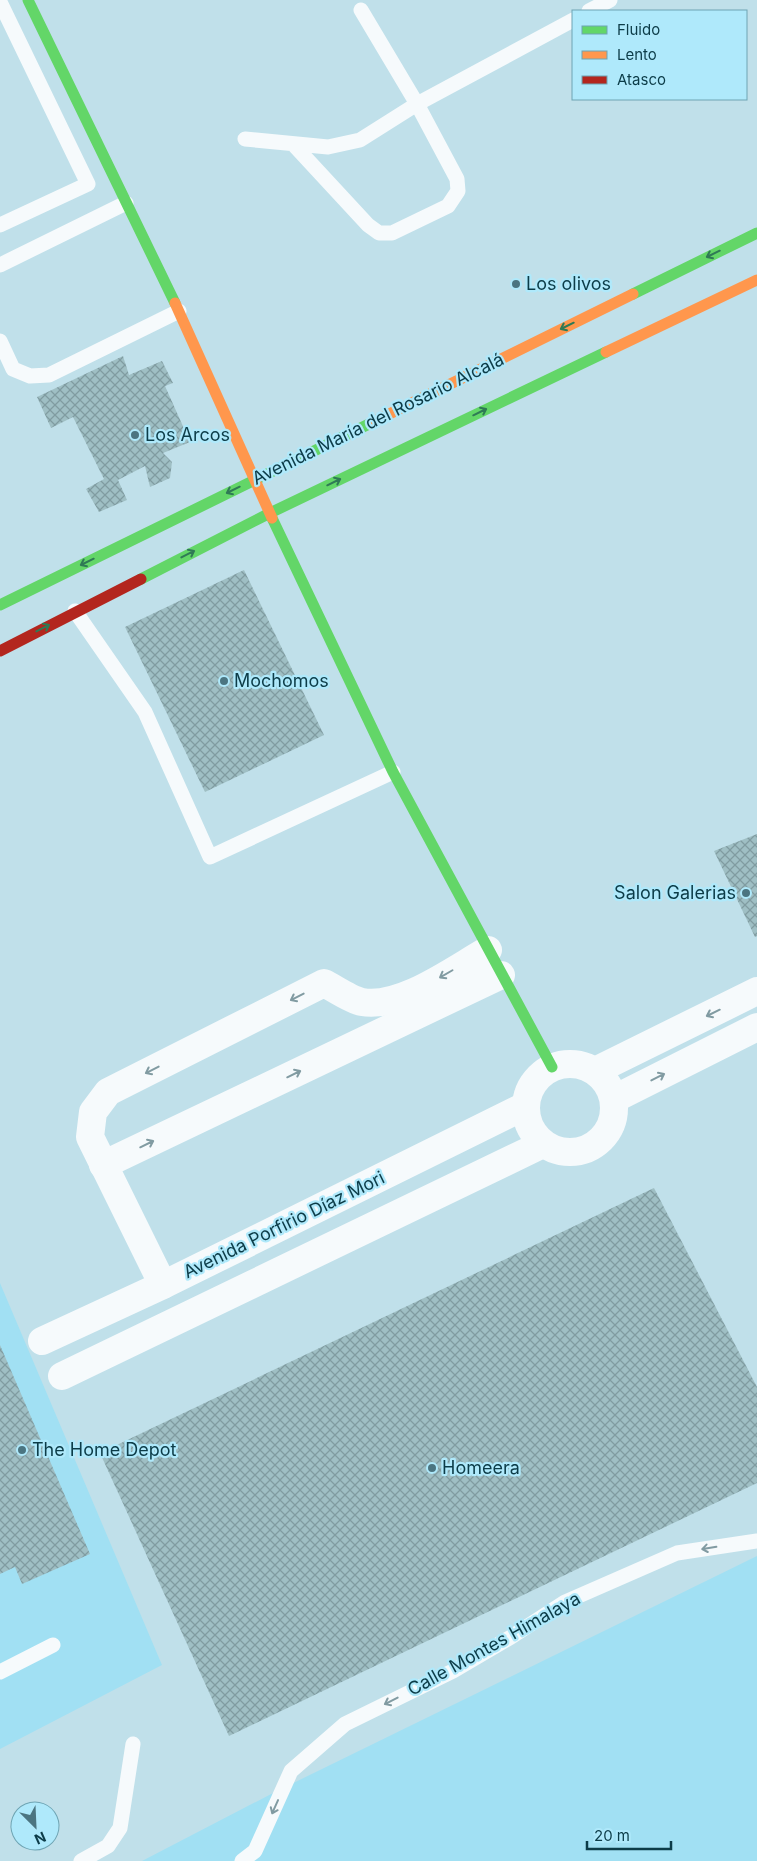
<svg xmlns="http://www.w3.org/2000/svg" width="757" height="1861" font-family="Inter,sans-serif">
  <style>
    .built { fill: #a1e0f3 }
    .building { fill: url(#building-cross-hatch) }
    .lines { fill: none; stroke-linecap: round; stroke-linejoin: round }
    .lane { stroke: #f6fafc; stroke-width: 15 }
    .street { stroke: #f6fafc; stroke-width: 28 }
    .fast { stroke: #63d668; stroke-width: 11 }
    .slow { stroke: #ff974d; stroke-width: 11 }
    .jam { stroke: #b3261e; stroke-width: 11 }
    .oneway { stroke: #2f7a55 }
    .oneway2 { stroke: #819ba2 }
    .poi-dot { fill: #4b7581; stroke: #afe9fb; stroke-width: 2 }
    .labels { text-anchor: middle; stroke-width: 4.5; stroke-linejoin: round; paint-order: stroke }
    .poi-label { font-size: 18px; fill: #0c3c48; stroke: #afe9fb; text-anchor: start }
    .street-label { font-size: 18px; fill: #0c3c48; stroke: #afe9fb }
  </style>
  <defs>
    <pattern id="building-cross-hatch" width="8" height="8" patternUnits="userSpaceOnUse" patternTransform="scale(1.25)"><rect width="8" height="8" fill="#9fbfc4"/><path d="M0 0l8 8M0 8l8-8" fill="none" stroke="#809ca1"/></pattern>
  </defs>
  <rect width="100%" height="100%" fill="#c0e0ea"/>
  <g class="built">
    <path d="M0,1283L162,1665L0,1749Z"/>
    <path d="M757,1556V1861H142L275,1792Z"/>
  </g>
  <g class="building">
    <path d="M123,356L129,375L162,361L173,383L165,386L190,442L163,453L172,462L170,478L150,487L145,466L118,480L127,500L99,512L86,489L104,479L73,417L51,428L37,397Z"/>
    <path d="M244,570L324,735L205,792L125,627Z"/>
    <path d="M757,834V936L755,937L714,851Z"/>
    <path d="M654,1188L757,1387V1483L229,1736L100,1453Z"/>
    <path d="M0,1345L90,1554L22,1584L15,1567L0,1574Z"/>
  </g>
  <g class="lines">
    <g class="lane">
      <path d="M0,2L88,184L0,225"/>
      <path d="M361,10L417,104L573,20"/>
      <path d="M589,11L610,0"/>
      <path d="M245,139L328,147L360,140L417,104L457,179L458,191L448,206L392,233H379L368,225L293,144"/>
      <path d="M0,265L126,203"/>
      <path d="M0,341L13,369L30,376L49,375L179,311"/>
      <path d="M75,611L145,712L210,857L393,772"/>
      <path d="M0,1672L53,1645"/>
      <path d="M81,1861L108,1846L120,1828L133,1744"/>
      <path d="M242,1861L255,1851L291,1771L345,1724L453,1671L511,1637L565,1602L677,1553L757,1541"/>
    </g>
    <g class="street">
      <circle cx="570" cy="1108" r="44"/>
      <path d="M595,1071L757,991"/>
      <path d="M614,1099L757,1027"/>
      <path d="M103,1165L501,975"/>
      <path d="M163,1285L90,1137L93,1112L108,1092L324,983C334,988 351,1000 362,1002C401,1009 454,969 488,950"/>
      <path d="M42,1341L163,1285L525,1106"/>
      <path d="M62,1376L543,1144"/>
    </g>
    <g class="fast">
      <path d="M28,0L175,303"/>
      <path d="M633,294L757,233"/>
      <path d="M272,518L393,772L552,1067"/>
      <path d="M141,579L270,513L606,352"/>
      <path d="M0,605L371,423"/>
    </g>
    <g class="slow">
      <path d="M175,303L272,518"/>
      <path d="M606,352L757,280"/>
      <path d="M371,423L633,294"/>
    </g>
    <path class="jam" d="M0,651L141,579"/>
  </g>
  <defs><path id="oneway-shaft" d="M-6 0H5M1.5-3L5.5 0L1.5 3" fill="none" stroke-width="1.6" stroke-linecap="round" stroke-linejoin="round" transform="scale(1.25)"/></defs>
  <g class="oneway">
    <use href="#oneway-shaft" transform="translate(713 254) rotate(154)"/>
    <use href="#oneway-shaft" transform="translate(567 326) rotate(154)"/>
    <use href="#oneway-shaft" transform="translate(480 412) rotate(-26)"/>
    <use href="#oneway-shaft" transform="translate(334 482) rotate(-26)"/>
    <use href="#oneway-shaft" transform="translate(233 490) rotate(154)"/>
    <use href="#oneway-shaft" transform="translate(188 554) rotate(-27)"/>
    <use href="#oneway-shaft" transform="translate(87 562) rotate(154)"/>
    <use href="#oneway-shaft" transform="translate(43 628) rotate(-27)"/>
  </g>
  <g class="oneway2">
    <use href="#oneway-shaft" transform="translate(446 974) rotate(150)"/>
    <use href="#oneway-shaft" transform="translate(297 997) rotate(153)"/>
    <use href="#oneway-shaft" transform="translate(713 1013) rotate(154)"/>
    <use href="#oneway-shaft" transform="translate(152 1070) rotate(153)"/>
    <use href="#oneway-shaft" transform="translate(294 1074) rotate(-26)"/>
    <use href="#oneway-shaft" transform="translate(658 1077) rotate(-27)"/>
    <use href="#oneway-shaft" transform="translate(147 1144) rotate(-26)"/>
    <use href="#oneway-shaft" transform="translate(709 1548) rotate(171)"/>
    <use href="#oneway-shaft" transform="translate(391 1701) rotate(153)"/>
    <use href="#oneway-shaft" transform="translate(275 1807) rotate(114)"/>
  </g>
  <g class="poi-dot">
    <circle cx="516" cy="284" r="5"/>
    <circle cx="135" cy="435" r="5"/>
    <circle cx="224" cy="681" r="5"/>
    <circle cx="746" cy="893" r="5"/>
    <circle cx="22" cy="1450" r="5"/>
    <circle cx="432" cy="1468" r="5"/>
  </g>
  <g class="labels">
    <g class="poi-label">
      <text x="526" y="290">Los olivos</text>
      <text x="145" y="441">Los Arcos</text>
      <text x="234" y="687">Mochomos</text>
      <text x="736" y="899" text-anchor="end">Salon Galerias</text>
      <text x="32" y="1456">The Home Depot</text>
      <text x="442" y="1474">Homeera</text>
    </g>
    <g class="street-label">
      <text transform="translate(378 419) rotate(-26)" y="6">Avenida María del Rosario Alcalá</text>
      <text transform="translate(284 1225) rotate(-26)" y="6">Avenida Porfirio Díaz Mori</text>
      <text transform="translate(494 1644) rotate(-29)" y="6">Calle Montes Himalaya</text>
    </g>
  </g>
  <rect x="572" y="10" width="175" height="90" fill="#afe9fb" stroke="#6ea4b3"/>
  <rect x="582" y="26" width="25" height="8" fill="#63d668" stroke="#6ea4b3"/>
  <text x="617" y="35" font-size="15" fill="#0c3c48">Fluido</text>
  <rect x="582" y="51" width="25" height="8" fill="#ff974d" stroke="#6ea4b3"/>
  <text x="617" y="60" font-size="15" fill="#0c3c48">Lento</text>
  <rect x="582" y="76" width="25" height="8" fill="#b3261e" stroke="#6ea4b3"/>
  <text x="617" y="85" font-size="15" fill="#0c3c48">Atasco</text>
  <g transform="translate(35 1826) rotate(156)"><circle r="24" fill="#afe9fb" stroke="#6ea4b3"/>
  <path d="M0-4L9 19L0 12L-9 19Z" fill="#4b7581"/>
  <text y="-8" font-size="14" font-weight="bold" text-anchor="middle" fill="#0c3c48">N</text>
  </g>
  <path d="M587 1841v8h84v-8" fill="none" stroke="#0c3c48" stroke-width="2.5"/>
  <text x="594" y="1841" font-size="15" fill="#0c3c48" stroke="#afe9fb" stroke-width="4" paint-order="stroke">20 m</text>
</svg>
